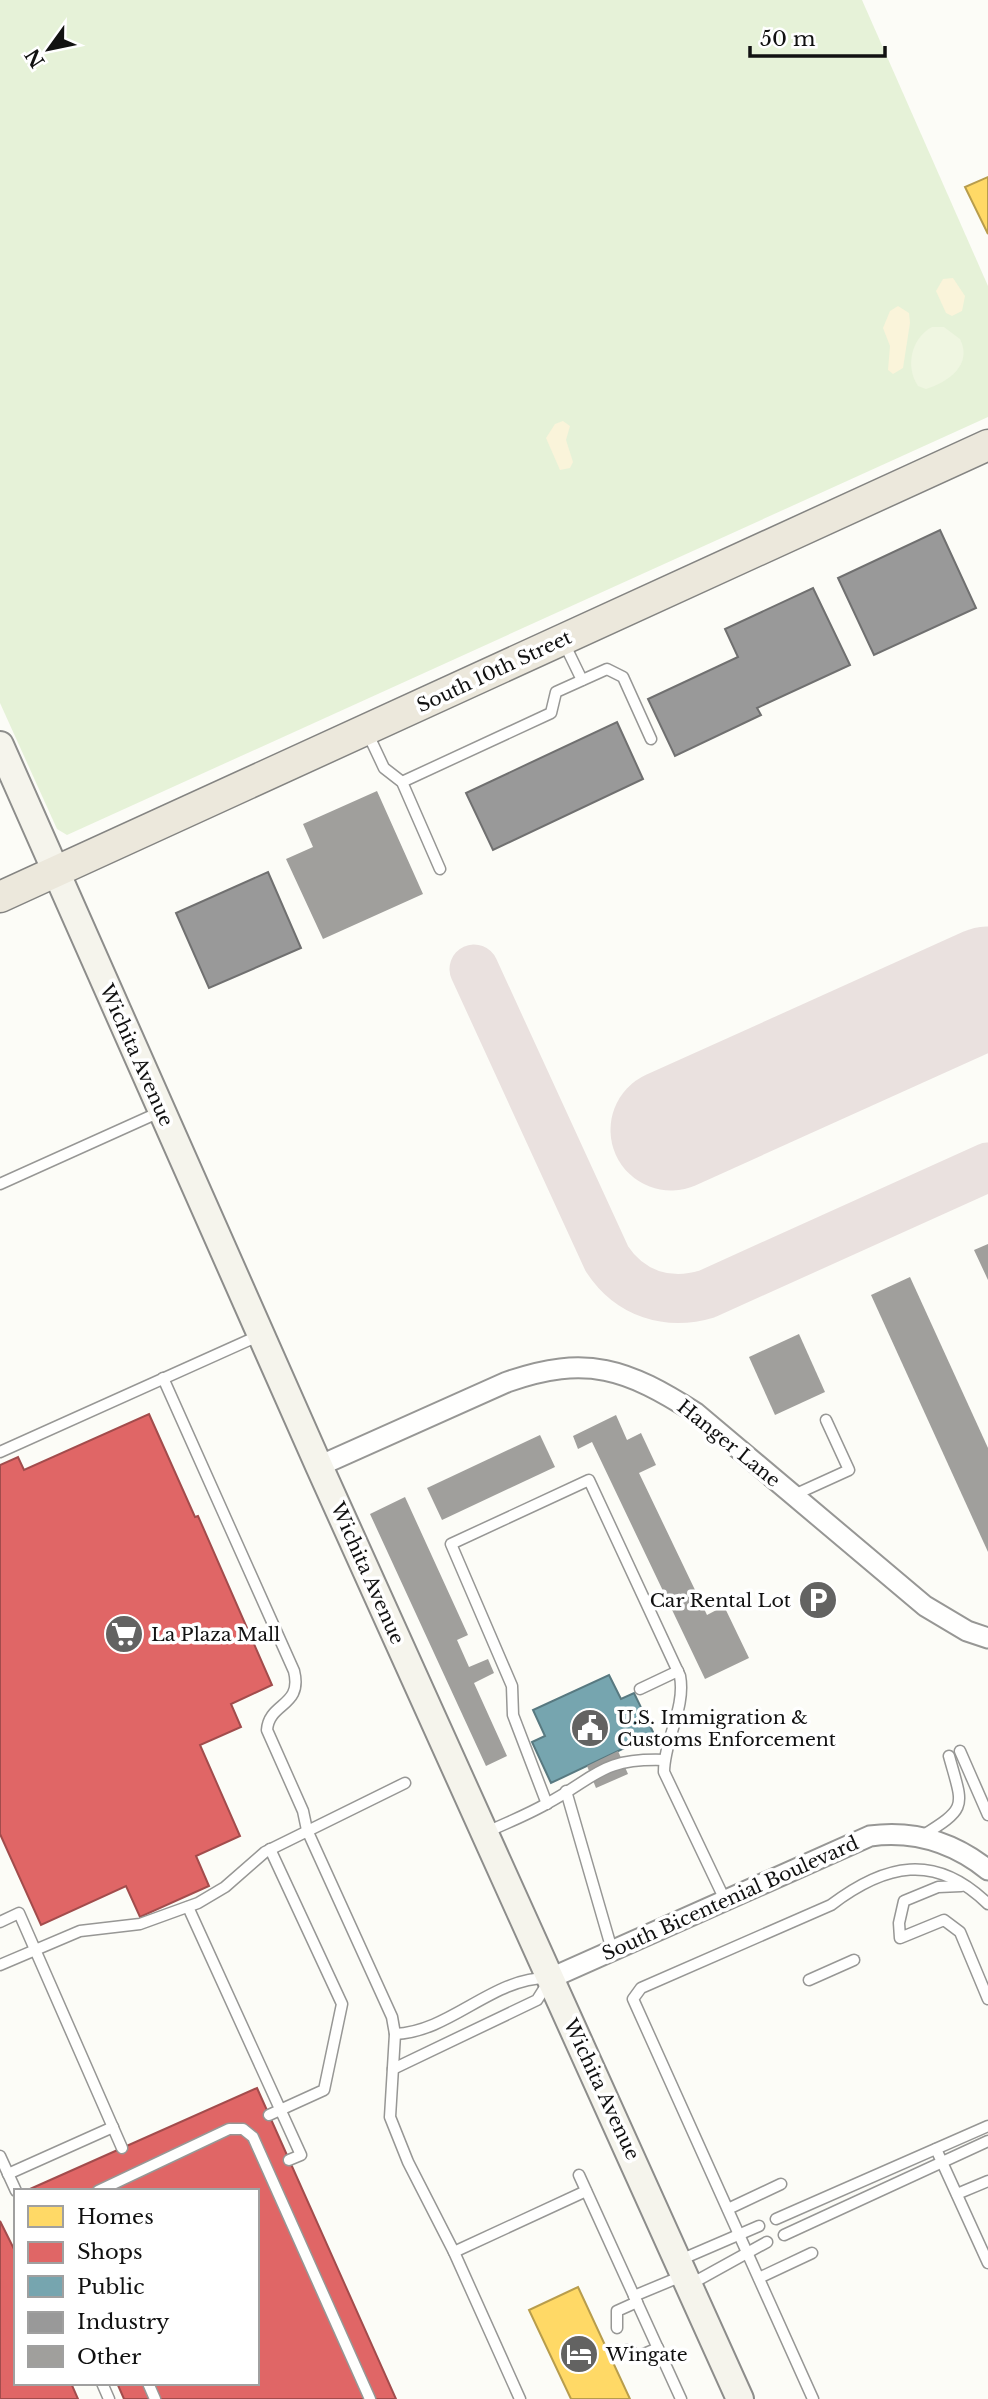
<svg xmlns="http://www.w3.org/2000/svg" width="988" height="2399" font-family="'Libre Baskerville',serif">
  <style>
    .green { fill: #e6f2d8 }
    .sand { fill: #faf4da }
    .pitch { fill: #eff6e1 }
    .homes { fill: #ffd966; stroke: #b89d4c; stroke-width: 2 }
    .shops { fill: #e06666; stroke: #a24c4c; stroke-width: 2 }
    .public { fill: #76a5af; stroke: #587980; stroke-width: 2 }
    .industry { fill: #999; stroke: #707070; stroke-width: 2 }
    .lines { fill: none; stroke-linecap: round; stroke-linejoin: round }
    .taxiway { stroke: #eae1df; stroke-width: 49 }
    .runway { stroke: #eae1df; stroke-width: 121 }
    .building { fill: #a09f9c }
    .lane-casing { stroke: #979795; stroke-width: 13 }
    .street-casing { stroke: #979795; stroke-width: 23 }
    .secondary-casing { stroke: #8d8d8b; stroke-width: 30 }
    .primary-casing { stroke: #848482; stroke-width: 33 }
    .lane { stroke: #fffffe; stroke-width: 10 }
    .street { stroke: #fffffe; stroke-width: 19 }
    .secondary { stroke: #f5f4ec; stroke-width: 26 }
    .primary { stroke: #ece8dc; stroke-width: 30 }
    .labels { text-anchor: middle; stroke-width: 7; stroke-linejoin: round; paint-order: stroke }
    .street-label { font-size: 19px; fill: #111; stroke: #fff }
    .poi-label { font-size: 19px; fill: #111; stroke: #fff; text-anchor: start }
  </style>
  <rect width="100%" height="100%" fill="#fcfcf7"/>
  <path class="green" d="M0,0H862L988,286V417L67,835L57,829L0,703Z"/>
  <g class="sand">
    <path d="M953,278L965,296L962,311L952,316L946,313L936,291L943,279Z"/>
    <path d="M898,306L909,313L910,323L903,368L893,374L888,370L890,346L883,328L890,311Z"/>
    <path d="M563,421L570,426L566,440L573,462L570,468L560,470L546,438L555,424Z"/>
  </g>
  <path class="pitch" d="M932,327H944L960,339C973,365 948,382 926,389L918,386C905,367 911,338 932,327Z"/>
  <g class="homes">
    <path d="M988,177V234L965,187Z"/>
    <path d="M578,2287L630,2399H571L529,2310Z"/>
  </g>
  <g class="shops">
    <path d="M149,1414L195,1517L198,1516L272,1685L231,1704L241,1727L200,1745L240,1836L196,1856L209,1886L140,1917L126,1886L41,1925L0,1834V1465L18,1457L24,1470Z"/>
    <path d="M257,2088L396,2399H124L117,2383H257V2191L30,2189Z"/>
    <path d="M0,2221L15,2251L16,2383H71L78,2399H0Z"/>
  </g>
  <path class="public" d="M609,1675L621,1699L634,1693L654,1734L551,1783L532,1742L545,1736L533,1710Z"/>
  <g class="industry">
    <path d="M940,530L976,608L874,655L838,578Z"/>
    <path d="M813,588L850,665L757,708L761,715L675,756L648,699L738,657L725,629Z"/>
    <path d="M617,722L643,779L493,850L466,793Z"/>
    <path d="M268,872L301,948L209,988L176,913Z"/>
  </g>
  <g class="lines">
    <path class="taxiway" d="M474,969L607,1259C630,1294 668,1306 707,1294L988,1167"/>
    <path class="runway" d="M671,1130L988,987"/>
  </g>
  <g class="building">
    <path d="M377,791L423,894L323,939L286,859L313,847L303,824Z"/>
    <path d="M988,1244V1280L974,1250Z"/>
    <path d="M910,1277L988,1448V1552L871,1295Z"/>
    <path d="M799,1334L825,1392L775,1415L749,1357Z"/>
    <path d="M616,1415L627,1440L641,1433L656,1465L639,1473L707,1615L724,1606L749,1658L705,1679L592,1442L578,1449L573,1436Z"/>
    <path d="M540,1435L555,1467L442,1520L427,1488Z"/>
    <path d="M405,1497L468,1635L457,1640L469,1667L488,1659L494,1673L474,1683L507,1756L486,1766L370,1514Z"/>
    <path d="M618,1751L628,1774L596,1788L587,1766Z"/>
  </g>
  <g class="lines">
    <defs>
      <g id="lane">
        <path d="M564,643L582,680"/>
        <path d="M368,734L384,768L402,782L440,869"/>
        <path d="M402,782L551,713L556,692L607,669L623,677L651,739"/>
        <path d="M0,1184L162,1111"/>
        <path d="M163,1378L294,1671C303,1707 269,1702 267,1730L303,1811L307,1830L392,2017L395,2034L390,2117L408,2162L454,2252L520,2399"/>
        <path d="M0,1452L258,1336"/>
        <path d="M794,1495L849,1470L826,1420"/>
        <path d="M640,1689L678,1671"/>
        <path d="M960,1751L988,1815"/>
        <path d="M566,1791L612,1950"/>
        <path d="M547,1804L513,1715L512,1686L451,1544L589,1480L680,1676C686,1708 664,1740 664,1772L725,1900"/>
        <path d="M487,1832C506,1823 527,1815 546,1804C597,1777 600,1758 664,1760"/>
        <path d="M922,1836C969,1807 963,1807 949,1756"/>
        <path d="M961,1886L938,1887L904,1901L899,1923L900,1938L944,1920L960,1932L988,1999"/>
        <path d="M188,1907L301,2155L289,2160"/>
        <path d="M0,1922L19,1913L122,2148"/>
        <path d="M0,1965L80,1931L140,1924L198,1903L225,1887L265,1852L405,1783"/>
        <path d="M809,1980L854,1960"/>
        <path d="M395,2034C450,2032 492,1978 547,1978"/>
        <path d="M393,2069L537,2000L549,1981"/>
        <path d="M269,2115L324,2090L342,2004L270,1849"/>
        <path d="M936,2149L988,2263"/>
        <path d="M0,2156L16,2191"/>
        <path d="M8,2174L113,2127"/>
        <path d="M579,2175L681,2399"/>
        <path d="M98,2191L229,2129H243L253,2137L370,2399"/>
        <path d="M957,2194L988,2181"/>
        <path d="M728,2209L781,2184"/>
        <path d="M776,2219L988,2126"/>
        <path d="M784,2235L988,2141"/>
        <path d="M454,2252L586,2191"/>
        <path d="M680,2260L759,2226"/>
        <path d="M759,2278L812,2253"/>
        <path d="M691,2284L767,2242"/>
        <path d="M634,2296L682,2276"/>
        <path d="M617,2328V2311L637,2302"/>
        <path d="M627,2350L639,2356L658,2348"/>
        <path d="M102,2383L109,2399"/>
        <path d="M148,2383L155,2399"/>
        <path d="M813,2399L633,1999L641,1988L831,1905C885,1864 935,1852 988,1904"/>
      </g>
      <g id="street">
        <path d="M319,1466L507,1382C587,1354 627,1369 696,1413L925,1606L967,1631L988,1638"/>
        <path d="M551,1978L870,1836C915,1830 953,1842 988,1870"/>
      </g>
      <path id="secondary" d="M0,745L319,1466L740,2399"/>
      <path id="primary" d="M0,897L988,445"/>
    </defs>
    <use href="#lane" class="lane-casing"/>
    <use href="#street" class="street-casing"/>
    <use href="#secondary" class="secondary-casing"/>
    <use href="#primary" class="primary-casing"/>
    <use href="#lane" class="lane"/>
    <use href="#street" class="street"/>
    <use href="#secondary" class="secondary"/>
    <use href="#primary" class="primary"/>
  </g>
  <defs>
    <symbol id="parking-disc" viewBox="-11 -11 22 22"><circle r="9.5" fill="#636362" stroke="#fff"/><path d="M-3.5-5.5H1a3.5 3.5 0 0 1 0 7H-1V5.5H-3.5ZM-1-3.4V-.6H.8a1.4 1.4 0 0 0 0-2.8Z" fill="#fff"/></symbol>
    <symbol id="supermarket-disc" viewBox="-11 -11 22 22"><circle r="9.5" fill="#636362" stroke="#fff"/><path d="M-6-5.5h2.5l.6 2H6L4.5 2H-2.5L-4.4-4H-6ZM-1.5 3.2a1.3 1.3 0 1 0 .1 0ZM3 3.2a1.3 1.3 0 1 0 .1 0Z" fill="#fff"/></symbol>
    <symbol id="civic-disc" viewBox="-11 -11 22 22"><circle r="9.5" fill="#636362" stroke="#fff"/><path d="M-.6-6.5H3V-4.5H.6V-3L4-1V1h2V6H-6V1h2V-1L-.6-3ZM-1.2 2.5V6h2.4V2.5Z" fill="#fff"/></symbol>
    <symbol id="hotel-disc" viewBox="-11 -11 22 22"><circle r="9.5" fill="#636362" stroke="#fff"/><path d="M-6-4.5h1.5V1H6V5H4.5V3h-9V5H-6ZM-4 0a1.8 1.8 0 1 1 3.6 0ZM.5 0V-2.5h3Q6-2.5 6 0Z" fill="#fff"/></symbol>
  </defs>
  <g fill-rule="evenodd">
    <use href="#parking-disc" x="796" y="1578" width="44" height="44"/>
    <use href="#supermarket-disc" x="102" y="1612" width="44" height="44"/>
    <use href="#civic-disc" x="568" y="1706" width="44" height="44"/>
    <use href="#hotel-disc" x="557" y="2332" width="44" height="44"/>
  </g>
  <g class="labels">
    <g class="street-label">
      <text transform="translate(494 671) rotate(-25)" y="7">South 10th Street</text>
      <text transform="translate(137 1055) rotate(66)" y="7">Wichita Avenue</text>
      <text transform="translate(729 1443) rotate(39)" y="7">Hanger Lane</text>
      <text transform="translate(368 1573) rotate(66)" y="7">Wichita Avenue</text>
      <text transform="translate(730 1898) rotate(-24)" y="7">South Bicentenial Boulevard</text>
      <text transform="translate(602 2089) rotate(65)" y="7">Wichita Avenue</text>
    </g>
    <g class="poi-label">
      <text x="791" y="1607" text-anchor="end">Car Rental Lot</text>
      <text x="151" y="1641">La Plaza Mall</text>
      <text x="617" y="1724">U.S. Immigration &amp;<tspan x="617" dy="22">Customs Enforcement</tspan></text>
      <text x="606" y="2361">Wingate</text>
    </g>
  </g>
  <rect x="14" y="2189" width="245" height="196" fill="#ffffff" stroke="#a0a0a0" stroke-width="2"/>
  <rect x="28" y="2206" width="35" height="21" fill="#ffd966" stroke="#a0a0a0" stroke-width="2"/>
  <text x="77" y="2224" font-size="21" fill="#111111">Homes</text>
  <rect x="28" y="2242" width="35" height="21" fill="#e06666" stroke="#a0a0a0" stroke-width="2"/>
  <text x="77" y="2259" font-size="21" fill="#111111">Shops</text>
  <rect x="28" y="2276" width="35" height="21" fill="#76a5af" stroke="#a0a0a0" stroke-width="2"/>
  <text x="77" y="2294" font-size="21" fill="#111111">Public</text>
  <rect x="28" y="2312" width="35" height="21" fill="#999999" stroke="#a0a0a0" stroke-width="2"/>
  <text x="77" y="2329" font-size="21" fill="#111111">Industry</text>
  <rect x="28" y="2346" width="35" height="21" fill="#a09f9c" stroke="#a0a0a0" stroke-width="2"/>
  <text x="77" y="2364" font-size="21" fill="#111111">Other</text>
  <g transform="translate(49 49) rotate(237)" stroke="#ffffff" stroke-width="5" paint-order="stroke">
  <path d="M0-5L12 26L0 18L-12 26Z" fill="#111111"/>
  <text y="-10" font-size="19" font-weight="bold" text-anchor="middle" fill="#111111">N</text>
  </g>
  <path d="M750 46v10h135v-10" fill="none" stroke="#111111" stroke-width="3.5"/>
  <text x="760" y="46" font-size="21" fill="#111111" stroke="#ffffff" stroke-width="5" paint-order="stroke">50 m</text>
</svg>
